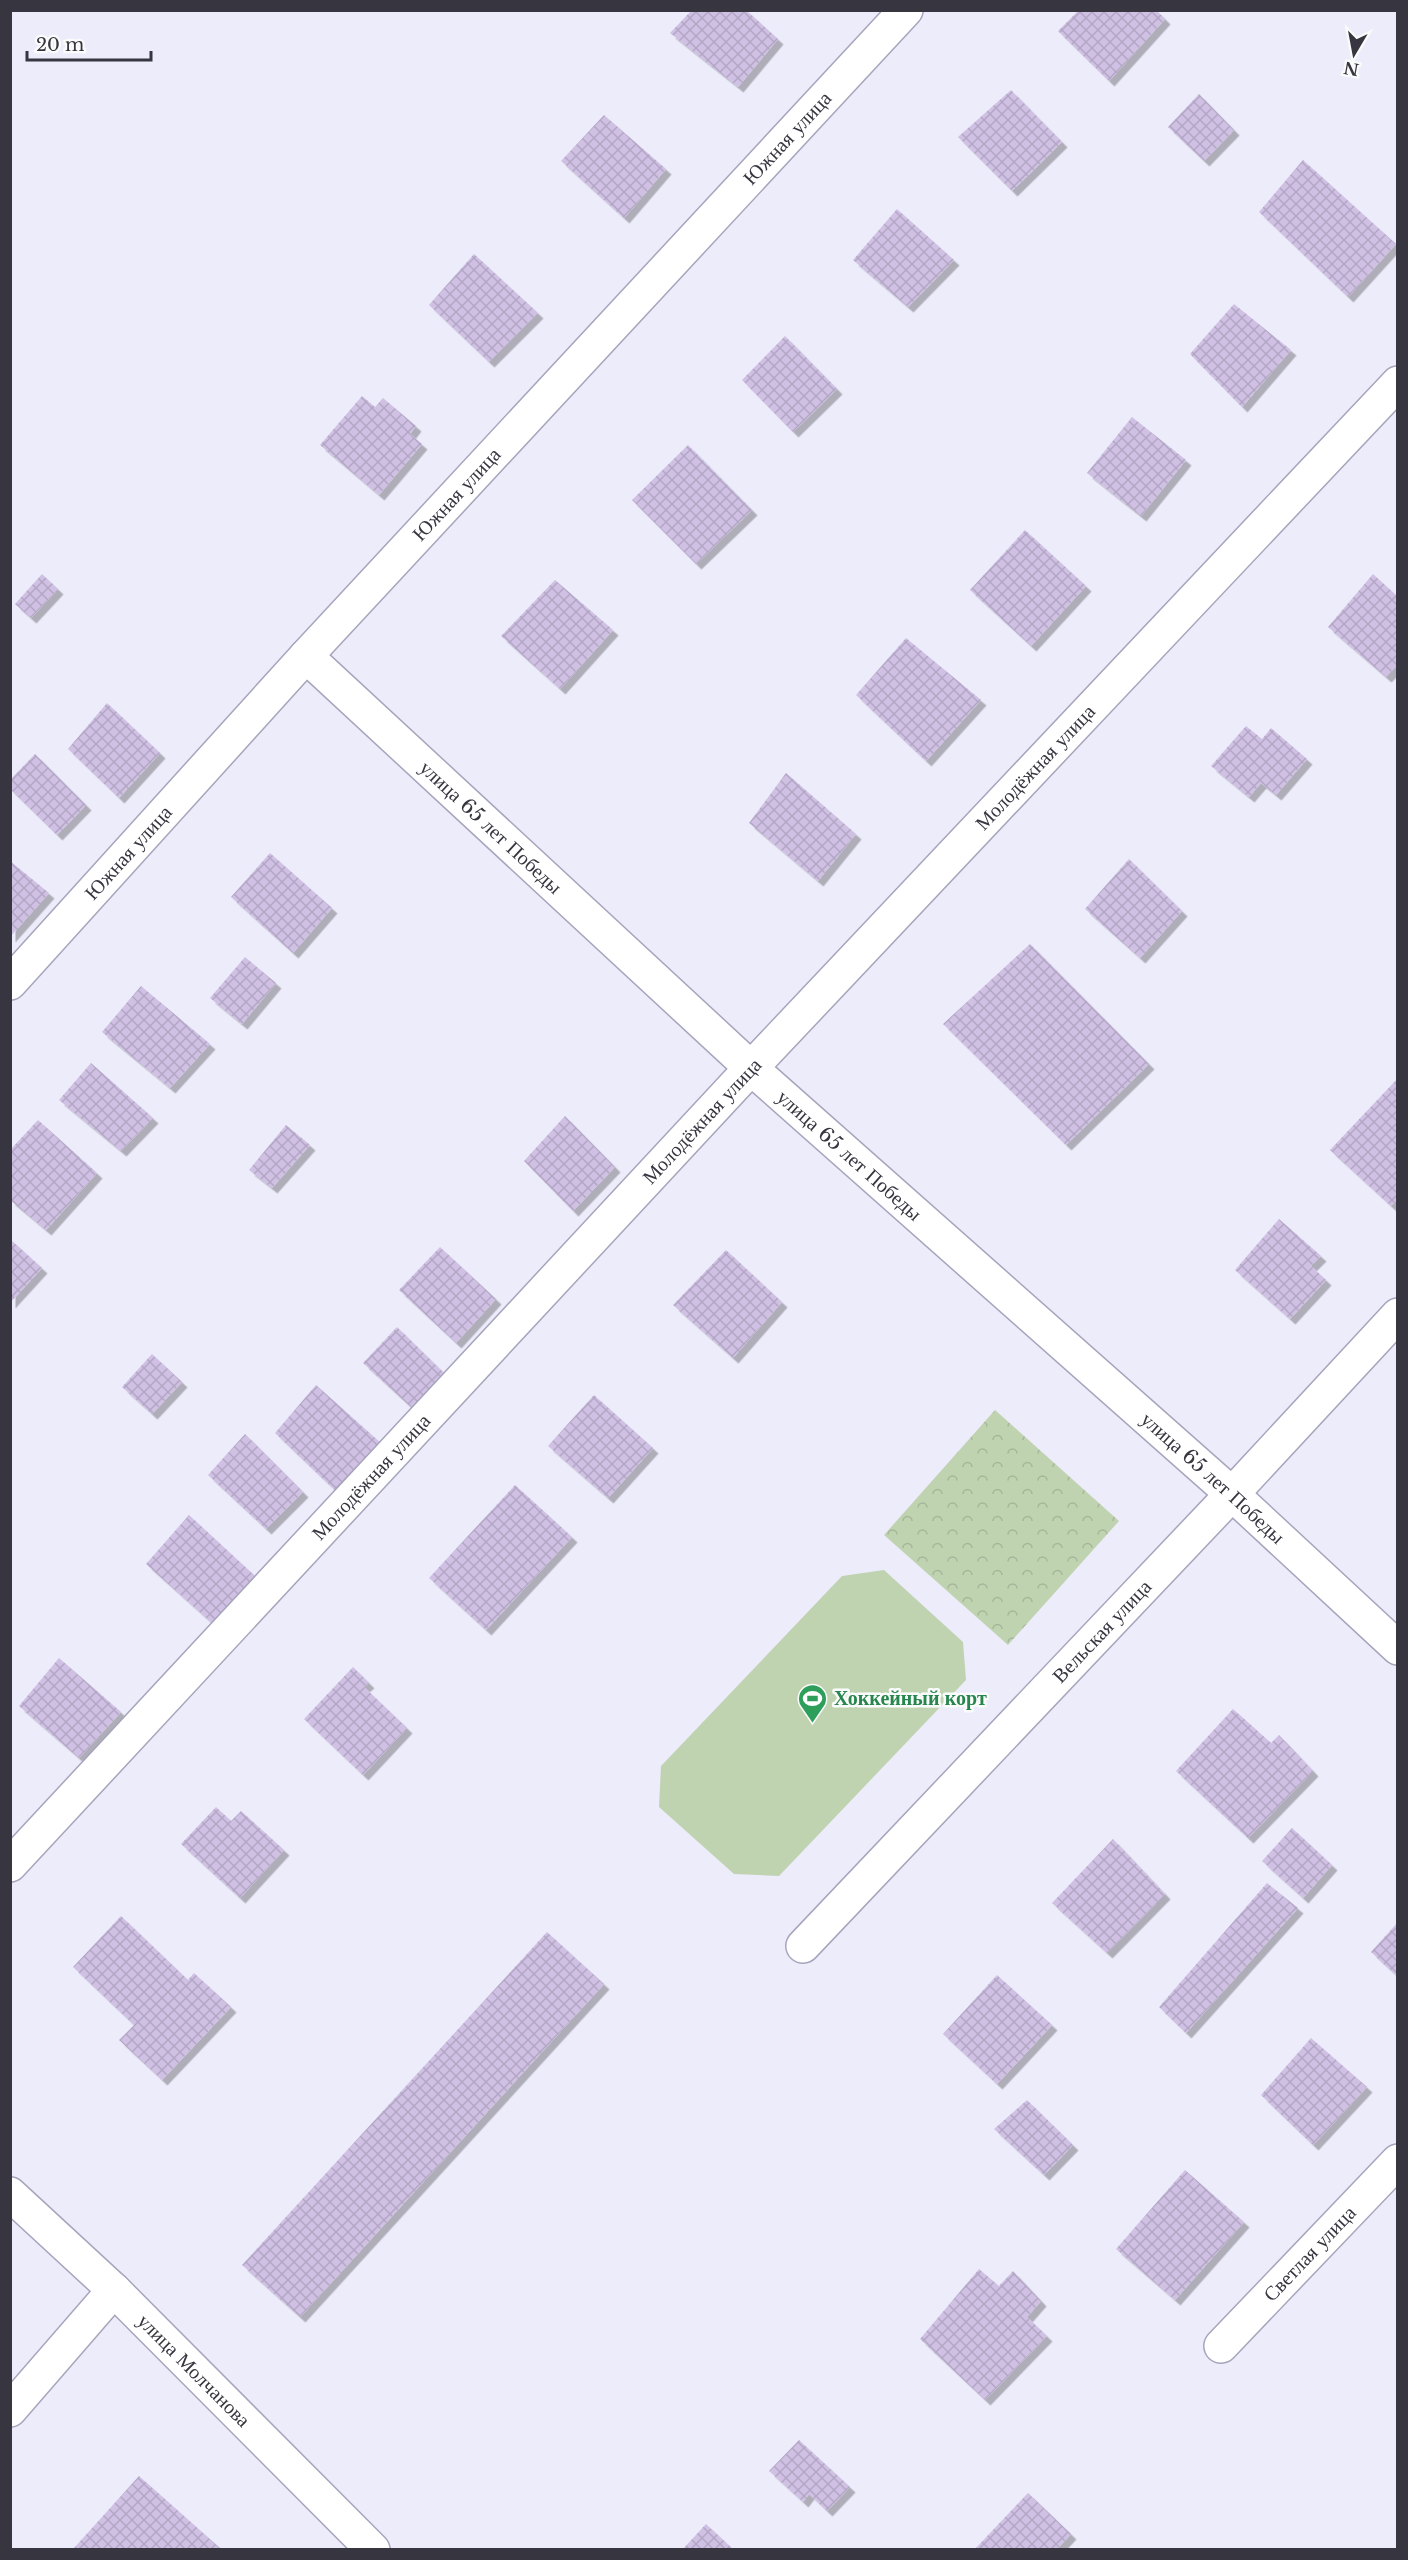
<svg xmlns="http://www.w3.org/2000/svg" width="1408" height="2560" font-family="'Libre Baskerville',serif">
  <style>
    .park { fill: url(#park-crowns) }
    .garden { fill: #c0d3b1 }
    .building { fill: url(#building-cross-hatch); filter: url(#shadow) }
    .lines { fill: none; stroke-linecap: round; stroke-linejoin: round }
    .street-casing { stroke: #a7a5bc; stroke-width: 36 }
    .street { stroke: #fff; stroke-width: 33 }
    .labels { text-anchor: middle; stroke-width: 5; stroke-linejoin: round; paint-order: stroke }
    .street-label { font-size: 20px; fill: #373640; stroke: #fbfbfb }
    .leisure-label { font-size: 20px; font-weight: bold; fill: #27864d; stroke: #fbfbfb; text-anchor: start }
  </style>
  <defs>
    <pattern id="park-crowns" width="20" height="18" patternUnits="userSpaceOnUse" patternTransform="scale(1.5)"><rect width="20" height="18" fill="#c0d3b1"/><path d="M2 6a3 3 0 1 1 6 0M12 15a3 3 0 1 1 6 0" fill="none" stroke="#a6b699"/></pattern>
    <pattern id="building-cross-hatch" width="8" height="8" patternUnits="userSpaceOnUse" patternTransform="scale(1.5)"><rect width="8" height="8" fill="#d0c1e4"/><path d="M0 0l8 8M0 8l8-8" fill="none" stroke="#b3a6c5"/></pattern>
    <filter id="shadow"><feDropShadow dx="5.5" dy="5.5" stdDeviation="0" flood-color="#0004"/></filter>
  </defs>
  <rect width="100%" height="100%" fill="#edecfb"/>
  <path class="park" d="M995,1410L1119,1521L1008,1645L884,1535Z"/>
  <path class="garden" d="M884,1570L963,1642L966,1680L779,1876L734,1874L659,1807L661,1766L842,1576Z"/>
  <g class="building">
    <path d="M692,10H746L778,39L738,87L670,33Z"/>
    <path d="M1079,10H1156L1165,19L1109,81L1058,31Z"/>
    <path d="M1011,90L1062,142L1012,191L958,137Z"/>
    <path d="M1199,94L1234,130L1204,161L1168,127Z"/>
    <path d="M604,115L666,169L624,218L561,161Z"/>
    <path d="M1303,160L1396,244L1348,297L1259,212Z"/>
    <path d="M897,209L954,260L908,307L853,260Z"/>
    <path d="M474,254L538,313L489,362L429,305Z"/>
    <path d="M1234,304L1291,350L1242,407L1190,354Z"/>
    <path d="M785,336L837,389L793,432L742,380Z"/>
    <path d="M362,396L375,407L383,398L416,426L410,434L422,444L379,495L320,445Z"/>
    <path d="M1132,417L1186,460L1141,516L1087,473Z"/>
    <path d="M688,445L752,510L696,564L632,500Z"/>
    <path d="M1025,530L1086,586L1031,646L970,590Z"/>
    <path d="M42,574L58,589L31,618L15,604Z"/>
    <path d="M1373,574L1398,597V665L1386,677L1328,627Z"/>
    <path d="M555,580L613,630L560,689L501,636Z"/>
    <path d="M906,638L981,700L926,761L856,695Z"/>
    <path d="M107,703L160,753L119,798L68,749Z"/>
    <path d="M1246,726L1262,739L1271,728L1307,759L1276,795L1261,783L1249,797L1211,766Z"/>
    <path d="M35,754L86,805L57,835L10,789V780Z"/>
    <path d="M786,773L856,834L818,881L749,823Z"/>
    <path d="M270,853L332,908L293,953L231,897Z"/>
    <path d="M1129,859L1182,911L1140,958L1085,909Z"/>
    <path d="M10,861L49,893L10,937Z"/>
    <path d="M1030,944L1149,1064L1066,1145L943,1024Z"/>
    <path d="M245,957L276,983L242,1024L210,998Z"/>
    <path d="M141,986L210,1044L170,1088L102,1032Z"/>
    <path d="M91,1063L153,1118L121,1151L59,1100Z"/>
    <path d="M1398,1078V1199L1391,1206L1330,1150Z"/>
    <path d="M565,1116L615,1167L573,1211L524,1161Z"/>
    <path d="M38,1120L97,1173L46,1230L10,1200V1150Z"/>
    <path d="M286,1125L310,1145L272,1188L249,1170Z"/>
    <path d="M1279,1219L1321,1256L1311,1266L1326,1280L1290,1319L1235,1270Z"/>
    <path d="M10,1239L42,1268L10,1303Z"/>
    <path d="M440,1247L496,1299L456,1343L399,1290Z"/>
    <path d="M726,1250L782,1302L733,1358L673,1305Z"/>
    <path d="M397,1327L445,1374L412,1408L363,1363Z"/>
    <path d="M152,1354L182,1382L152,1414L122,1387Z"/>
    <path d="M316,1385L383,1445L339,1494L275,1433Z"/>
    <path d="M594,1395L653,1448L608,1498L548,1446Z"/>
    <path d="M245,1434L303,1492L266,1529L208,1475Z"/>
    <path d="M515,1485L572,1537L486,1630L429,1578Z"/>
    <path d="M189,1515L255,1576L213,1624L146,1564Z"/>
    <path d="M59,1658L121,1712L79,1758L19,1706Z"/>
    <path d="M353,1667L369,1683L364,1687L407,1728L363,1775L304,1719Z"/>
    <path d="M1233,1709L1271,1743L1279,1735L1313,1771L1248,1838L1176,1771Z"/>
    <path d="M216,1807L231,1821L241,1811L284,1850L240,1898L181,1844Z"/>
    <path d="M1292,1828L1332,1865L1303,1898L1262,1861Z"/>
    <path d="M1113,1839L1165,1894L1107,1953L1052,1903Z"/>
    <path d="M1267,1883L1298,1908L1186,2033L1159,2007Z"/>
    <path d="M121,1916L188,1980L194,1973L231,2007L162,2080L119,2040L134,2025L73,1967Z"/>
    <path d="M1398,1922V1977L1371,1952Z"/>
    <path d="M547,1932L604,1984L300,2317L242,2265Z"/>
    <path d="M997,1975L1052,2025L997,2084L943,2034Z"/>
    <path d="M1311,2038L1367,2087L1313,2145L1261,2095Z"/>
    <path d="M1027,2100L1073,2145L1044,2175L994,2129Z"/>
    <path d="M1185,2170L1244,2222L1175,2300L1116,2249Z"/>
    <path d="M979,2269L999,2286L1013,2271L1041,2301L1027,2317L1047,2336L985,2400L920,2339Z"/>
    <path d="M799,2440L850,2487L827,2511L809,2494L803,2502L769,2471Z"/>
    <path d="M139,2476L220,2548H74Z"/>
    <path d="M1028,2493L1071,2534L1056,2550H974Z"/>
    <path d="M706,2524L734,2550H682Z"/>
  </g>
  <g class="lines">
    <defs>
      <g id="street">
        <path id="s1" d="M306,656L751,1068L1232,1494L1398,1648"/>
        <path id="s2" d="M10,983L306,656L906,10"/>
        <path id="s3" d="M10,1865L751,1068L1398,383"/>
        <path id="s4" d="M803,1946L1232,1494L1398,1315"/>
        <path id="s5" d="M10,2194L114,2290L373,2550"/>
        <path id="s6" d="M1221,2346L1398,2161"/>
        <path d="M10,2410L114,2290"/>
      </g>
    </defs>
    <use href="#street" class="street-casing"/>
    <use href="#street" class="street"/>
  </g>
  <defs>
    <symbol id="stadium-pin" viewBox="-11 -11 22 30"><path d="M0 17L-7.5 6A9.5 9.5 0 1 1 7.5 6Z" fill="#2e9e5b" stroke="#fbfbfb"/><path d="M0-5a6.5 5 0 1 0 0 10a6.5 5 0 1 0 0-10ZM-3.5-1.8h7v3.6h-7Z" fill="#fff"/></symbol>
  </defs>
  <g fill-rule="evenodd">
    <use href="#stadium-pin" x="796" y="1682" width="33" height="45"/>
  </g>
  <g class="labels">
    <g class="street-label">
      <text dy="7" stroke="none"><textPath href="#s2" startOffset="1148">Южная улица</textPath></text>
      <text dy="7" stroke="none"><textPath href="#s2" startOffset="662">Южная улица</textPath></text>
      <text dy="7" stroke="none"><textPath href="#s3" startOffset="1502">Молодёжная улица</textPath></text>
      <text dy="7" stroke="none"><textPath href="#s1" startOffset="252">улица 65 лет Победы</textPath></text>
      <text dy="7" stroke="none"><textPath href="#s2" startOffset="176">Южная улица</textPath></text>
      <text dy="7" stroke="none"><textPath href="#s3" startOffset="1016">Молодёжная улица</textPath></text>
      <text dy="7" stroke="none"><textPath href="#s1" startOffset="738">улица 65 лет Победы</textPath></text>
      <text dy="7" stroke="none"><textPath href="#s3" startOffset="530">Молодёжная улица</textPath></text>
      <text dy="7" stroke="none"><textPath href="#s1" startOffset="1224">улица 65 лет Победы</textPath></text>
      <text dy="7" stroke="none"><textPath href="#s4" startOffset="434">Вельская улица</textPath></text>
      <text dy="7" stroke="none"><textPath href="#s6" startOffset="128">Светлая улица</textPath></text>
      <text dy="7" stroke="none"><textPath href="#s5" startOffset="255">улица Молчанова</textPath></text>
    </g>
    <g class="leisure-label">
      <text x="834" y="1705">Хоккейный корт</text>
    </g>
  </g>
  <rect width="1408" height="2560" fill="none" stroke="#373640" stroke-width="24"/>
  <g transform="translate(1354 54) rotate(190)" stroke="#fbfbfb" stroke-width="4.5" paint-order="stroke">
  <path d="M0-4.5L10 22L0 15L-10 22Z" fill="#373640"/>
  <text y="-9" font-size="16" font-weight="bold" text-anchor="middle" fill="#373640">N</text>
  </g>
  <path d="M27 51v9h124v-9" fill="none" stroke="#373640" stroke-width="3"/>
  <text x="36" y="51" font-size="18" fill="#373640" stroke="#fbfbfb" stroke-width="4.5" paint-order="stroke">20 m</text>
</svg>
